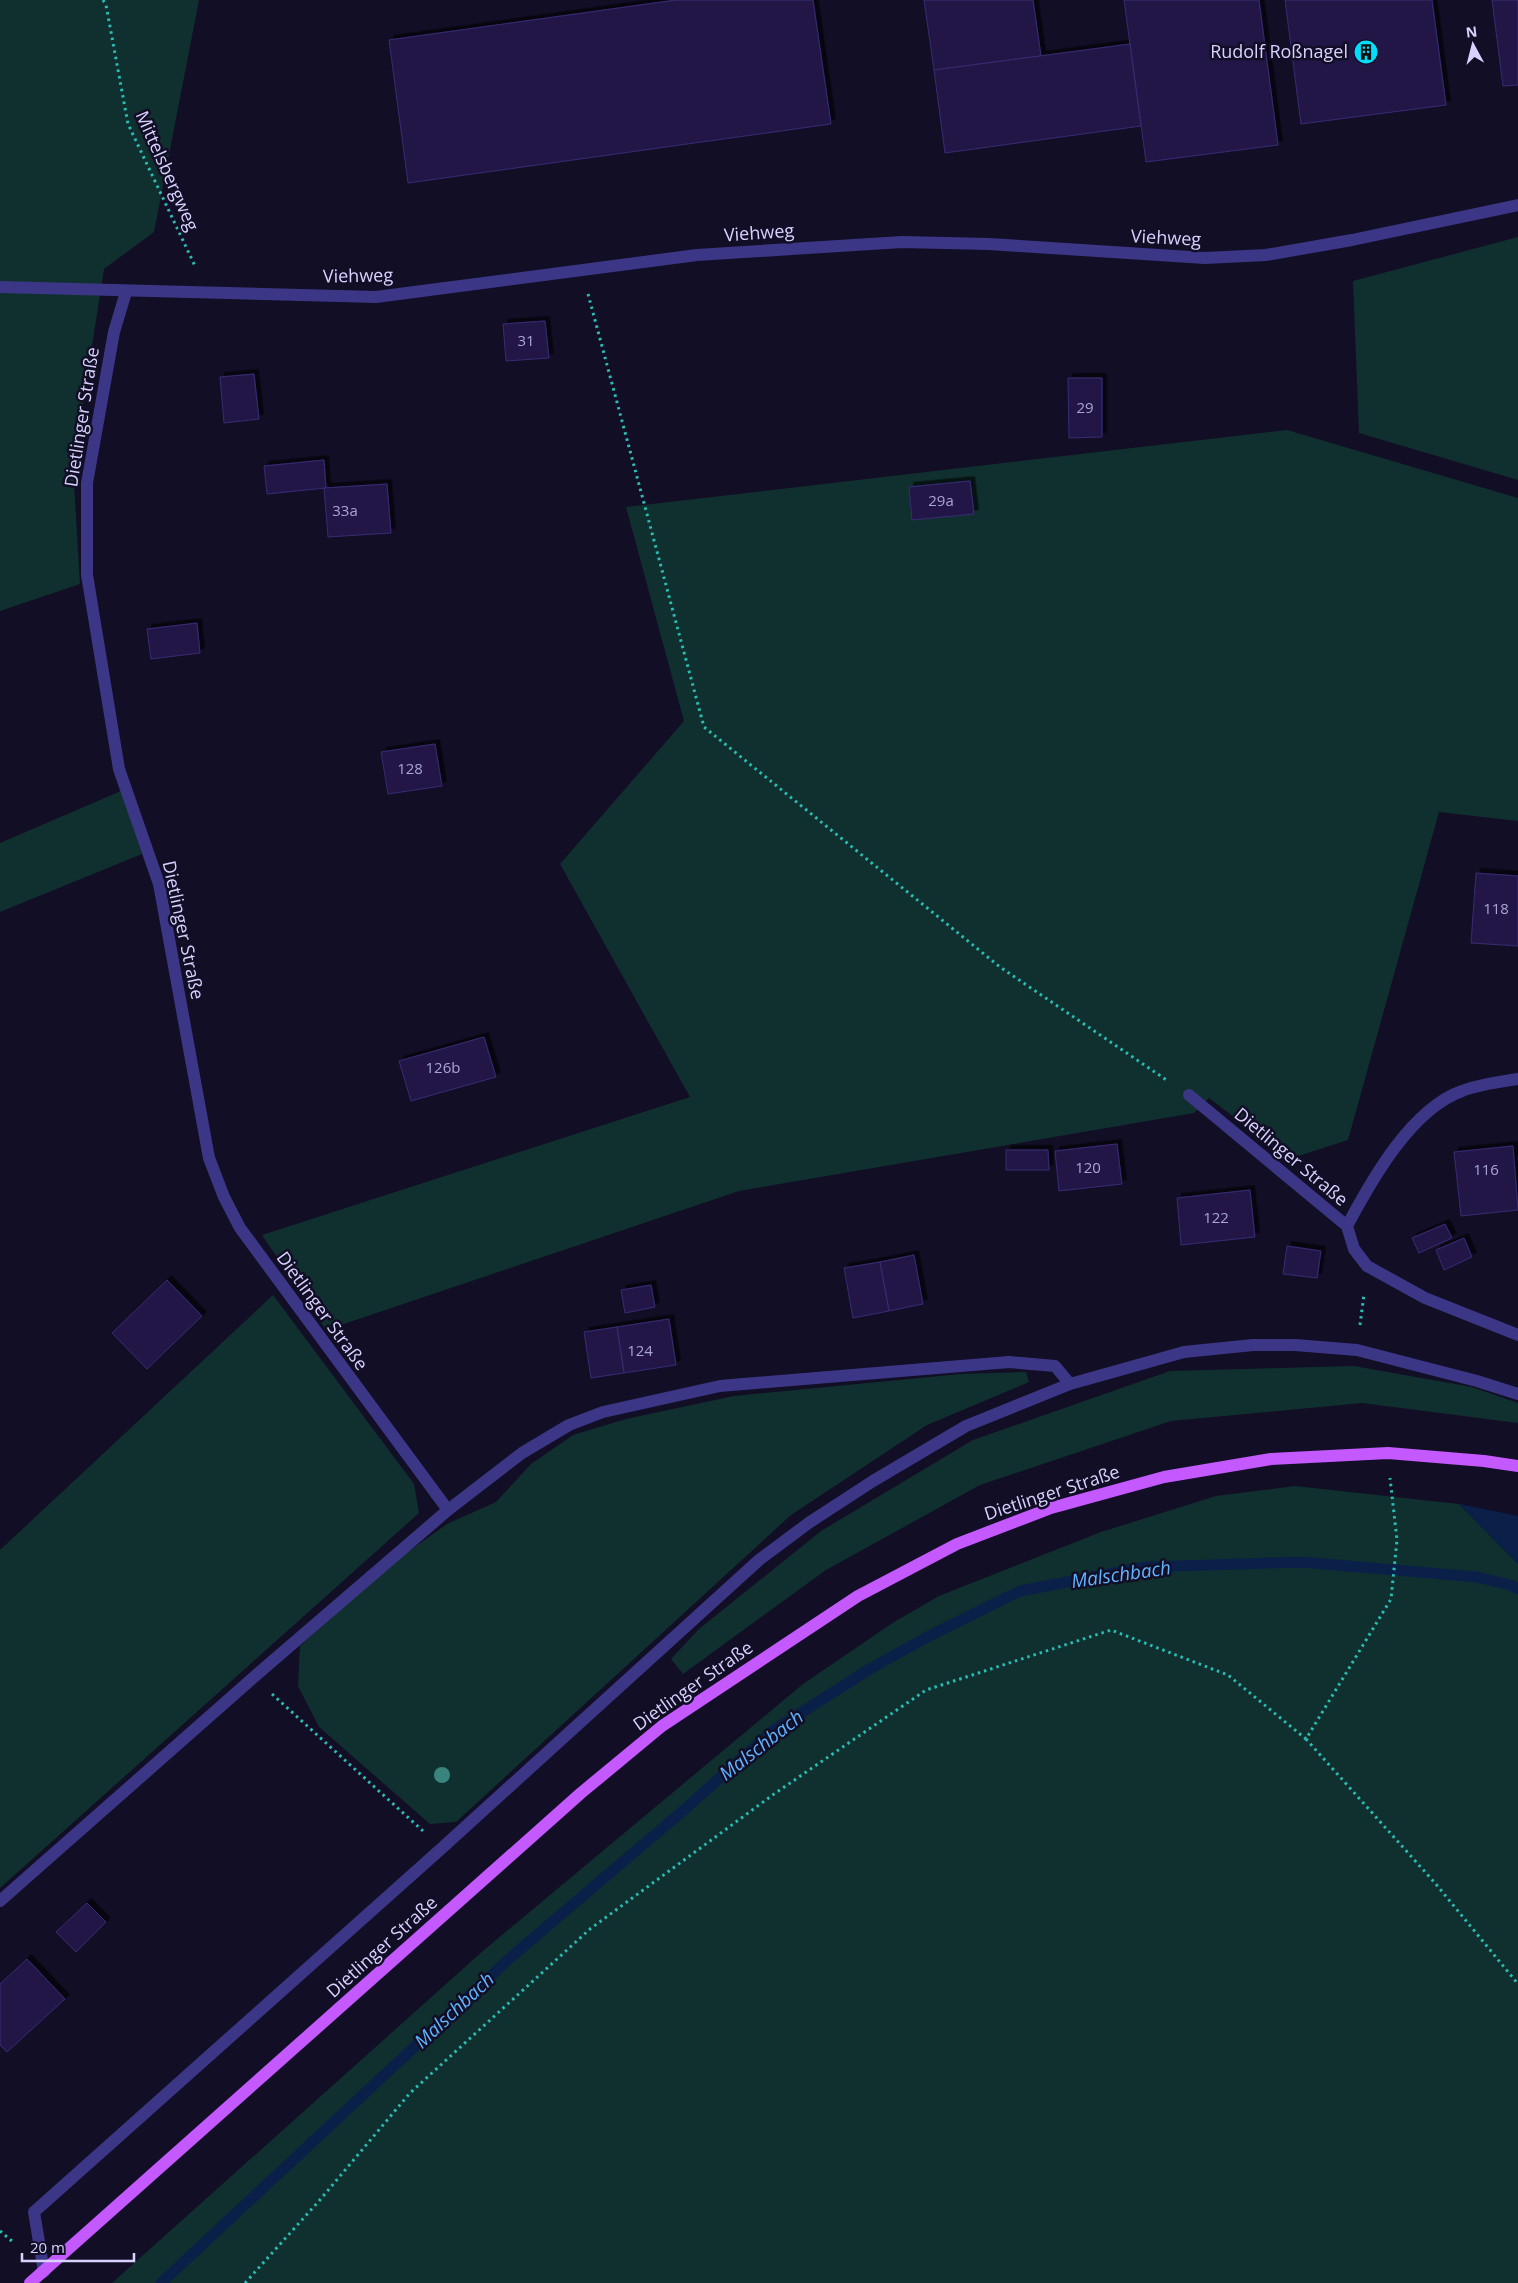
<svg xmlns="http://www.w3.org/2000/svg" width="1518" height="2283" font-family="'Open Sans',sans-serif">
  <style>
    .green { fill: #10302f }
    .water { fill: #0a2049 }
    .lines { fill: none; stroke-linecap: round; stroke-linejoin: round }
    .stream { stroke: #0a2049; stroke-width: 11 }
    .building { fill: #231947; stroke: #3a2a74; filter: url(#shadow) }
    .path { stroke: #2abcb5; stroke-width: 3; stroke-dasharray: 2.5 4; stroke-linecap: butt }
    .minor { stroke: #3b3786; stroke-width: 12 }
    .major { stroke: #c459ff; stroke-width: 12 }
    .tree { fill: #39847d }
    .labels { text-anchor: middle; stroke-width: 5; stroke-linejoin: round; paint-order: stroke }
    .number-label { font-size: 15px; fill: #aba4d1 }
    .poi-label { font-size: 18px; fill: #d8d2ff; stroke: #120e26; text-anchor: end }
    .street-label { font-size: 18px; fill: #d8d2ff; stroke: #120e26 }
    .water-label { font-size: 19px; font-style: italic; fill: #60b3ff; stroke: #120e26 }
  </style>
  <defs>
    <filter id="shadow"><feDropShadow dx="4.5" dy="-4.5" stdDeviation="0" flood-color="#0009"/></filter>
  </defs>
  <rect width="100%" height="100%" fill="#120e26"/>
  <g class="green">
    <path d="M0,0H199L154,232L104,269L73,467L80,584L0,611Z"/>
    <path d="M1518,237V480L1359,433L1353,281Z"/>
    <path d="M1287,430L1518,498V821L1439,812L1348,1140L1289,1159L1209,1098L1194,1113L739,1191L326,1330L262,1235L690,1097L560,864L684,721L626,507Z"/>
    <path d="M121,791L142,854L0,912V843Z"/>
    <path d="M273,1295L414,1484L419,1513L0,1888V1550Z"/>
    <path d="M1354,1366L1472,1387L1518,1403V1423L1362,1403L1171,1421L980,1485L826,1570L683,1674L671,1659L699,1629L821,1531L973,1440L1170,1371Z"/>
    <path d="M1026,1372L1029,1382L927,1425L791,1515L456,1822L430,1824L319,1727L298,1686L300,1646L394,1562L447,1524L496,1502L531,1464L573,1435L626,1419L734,1396L961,1374Z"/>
    <path d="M1295,1486L1459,1504L1518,1564V2283H112L484,1950L803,1684L894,1622L939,1596L1101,1532L1216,1496Z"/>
  </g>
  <path class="water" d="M1459,1504L1518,1516V1564Z"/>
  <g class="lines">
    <path class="stream" d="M161,2283L511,1957L685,1809L771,1732L868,1670L929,1636L1020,1591L1145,1567L1301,1562L1477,1577L1510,1585L1518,1589"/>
  </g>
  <g class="building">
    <path d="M676,0H813L831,124L408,183L389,40Z"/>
    <path d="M924,0H1033L1041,56L934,70Z"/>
    <path d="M1124,0H1259L1278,145L1146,162Z"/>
    <path d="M1285,0H1432L1446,105L1301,124Z"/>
    <path d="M1492,0H1518V85L1503,86Z"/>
    <path d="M1130,44L1141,126L945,153L934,70Z"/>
    <path d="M545,321L549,358L506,361L503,324Z"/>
    <path d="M254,374L259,419L224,423L220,377Z"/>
    <path d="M1068,378H1102V437L1069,438Z"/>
    <path d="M324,460L326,488L267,494L264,466Z"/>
    <path d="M970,481L974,514L912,520L909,487Z"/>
    <path d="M387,484L391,533L328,537L324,488Z"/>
    <path d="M197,623L200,653L151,659L147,629Z"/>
    <path d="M435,744L442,786L388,794L381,752Z"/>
    <path d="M1476,873L1518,876V946L1471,943Z"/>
    <path d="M484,1037L496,1077L411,1101L399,1061Z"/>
    <path d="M1117,1144L1122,1184L1059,1191L1055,1151Z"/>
    <path d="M1513,1146L1518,1210L1461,1216L1454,1152Z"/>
    <path d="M1006,1150H1048L1049,1170H1006Z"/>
    <path d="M1250,1190L1255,1237L1181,1245L1177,1198Z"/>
    <path d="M1445,1224L1452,1238L1419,1253L1412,1238Z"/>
    <path d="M1464,1238L1472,1257L1444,1270L1436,1250Z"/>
    <path d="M1287,1246L1321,1251L1317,1278L1283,1274Z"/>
    <path d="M914,1255L923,1304L889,1311L880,1262Z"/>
    <path d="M880,1262L889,1311L853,1318L844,1268Z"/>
    <path d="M167,1280L202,1316L147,1369L112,1333Z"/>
    <path d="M651,1285L655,1307L625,1313L621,1290Z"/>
    <path d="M669,1319L676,1365L624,1373L617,1327Z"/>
    <path d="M617,1327L624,1373L591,1378L584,1332Z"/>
    <path d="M87,1903L106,1922L76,1952L56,1932Z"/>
    <path d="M27,1959L65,1999L7,2052L0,2045V1984Z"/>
  </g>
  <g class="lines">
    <g class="path">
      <path d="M103,0L106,5L128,124L195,266"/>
      <path d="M588,294L704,727L1000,967L1168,1081"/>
      <path d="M1360,1325L1364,1294"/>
      <path d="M272,1694L423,1831"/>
      <path d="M1306,1739L1435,1883L1518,1984"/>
      <path d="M0,2231L13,2242"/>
      <path d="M245,2283L319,2201L410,2093L590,1929L774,1794L926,1690L1111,1630L1228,1675L1306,1739L1391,1599L1397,1540L1390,1478"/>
    </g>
    <g class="minor">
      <path d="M0,287L376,297L697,255L902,242L989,244L1205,258L1266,255L1352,240L1518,205"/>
      <path d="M126,292L114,332L87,483V575L119,769L159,884L209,1158L224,1197L240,1228L448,1510"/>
      <path d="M1189,1095L1347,1226L1354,1249L1367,1266L1425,1298L1518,1335"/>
      <path d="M1347,1226C1371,1181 1411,1109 1462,1091C1480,1084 1499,1082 1518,1079"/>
      <path d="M0,1901L254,1677L448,1510L522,1453L569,1425L603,1412L720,1386L1009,1362L1055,1366L1070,1384"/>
      <path d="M44,2272L34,2212L442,1848L759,1560L810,1522L873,1481L966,1426L1070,1384L1184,1352L1253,1345H1295L1357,1350L1477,1381L1518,1394"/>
    </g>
    <path class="major" d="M30,2283L581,1793L662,1726L858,1596L957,1544L1051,1508L1164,1477L1271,1459L1388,1453L1484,1461L1518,1466"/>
  </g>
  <circle class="tree" cx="442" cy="1775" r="8"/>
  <defs>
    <symbol id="building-disc" viewBox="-11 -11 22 22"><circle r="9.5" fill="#00dffd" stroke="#120e26"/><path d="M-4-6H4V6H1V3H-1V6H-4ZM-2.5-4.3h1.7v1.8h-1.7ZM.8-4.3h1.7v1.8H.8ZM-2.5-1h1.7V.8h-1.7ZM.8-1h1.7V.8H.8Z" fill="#111"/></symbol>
  </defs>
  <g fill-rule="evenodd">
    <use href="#building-disc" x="1352" y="38" width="28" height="28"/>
  </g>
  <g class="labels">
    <g class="number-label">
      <text x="526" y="346">31</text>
      <text x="1085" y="413">29</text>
      <text x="941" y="506">29a</text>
      <text x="345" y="516">33a</text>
      <text x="410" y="774">128</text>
      <text x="1496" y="914">118</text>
      <text x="443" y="1073">126b</text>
      <text x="1088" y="1173">120</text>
      <text x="1486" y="1175">116</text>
      <text x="1216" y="1223">122</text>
      <text x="640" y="1356">124</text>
    </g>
    <g class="poi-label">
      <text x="1348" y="58">Rudolf Roßnagel</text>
    </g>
    <g class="street-label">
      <text transform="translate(167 171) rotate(66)" y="6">Mittelsbergweg</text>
      <text transform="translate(759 233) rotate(-4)" y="6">Viehweg</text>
      <text transform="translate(1166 238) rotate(3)" y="6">Viehweg</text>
      <text transform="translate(358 276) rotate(-1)" y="6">Viehweg</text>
      <text transform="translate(82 417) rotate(-81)" y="6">Dietlinger Straße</text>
      <text transform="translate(183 930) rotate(78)" y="6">Dietlinger Straße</text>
      <text transform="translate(1291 1157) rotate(40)" y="6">Dietlinger Straße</text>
      <text transform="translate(322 1311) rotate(54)" y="6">Dietlinger Straße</text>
      <text transform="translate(1052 1493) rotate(-18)" y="6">Dietlinger Straße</text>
      <text transform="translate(693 1686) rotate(-35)" y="6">Dietlinger Straße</text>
      <text transform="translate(382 1947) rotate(-42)" y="6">Dietlinger Straße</text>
    </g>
    <g class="water-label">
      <text transform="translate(1121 1574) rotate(-8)" y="7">Malschbach</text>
      <text transform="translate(761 1745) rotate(-38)" y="7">Malschbach</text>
      <text transform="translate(454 2010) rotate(-43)" y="7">Malschbach</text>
    </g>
  </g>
  <g transform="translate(1473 45) rotate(353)" stroke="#120e26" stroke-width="4" paint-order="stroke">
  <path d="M0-4L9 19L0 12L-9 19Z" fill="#d8d2ff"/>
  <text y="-8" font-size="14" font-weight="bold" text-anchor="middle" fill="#d8d2ff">N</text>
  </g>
  <path d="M22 2253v8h112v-8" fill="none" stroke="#d8d2ff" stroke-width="2.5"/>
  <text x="30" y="2253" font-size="15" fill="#d8d2ff" stroke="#120e26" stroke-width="4" paint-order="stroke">20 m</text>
</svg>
